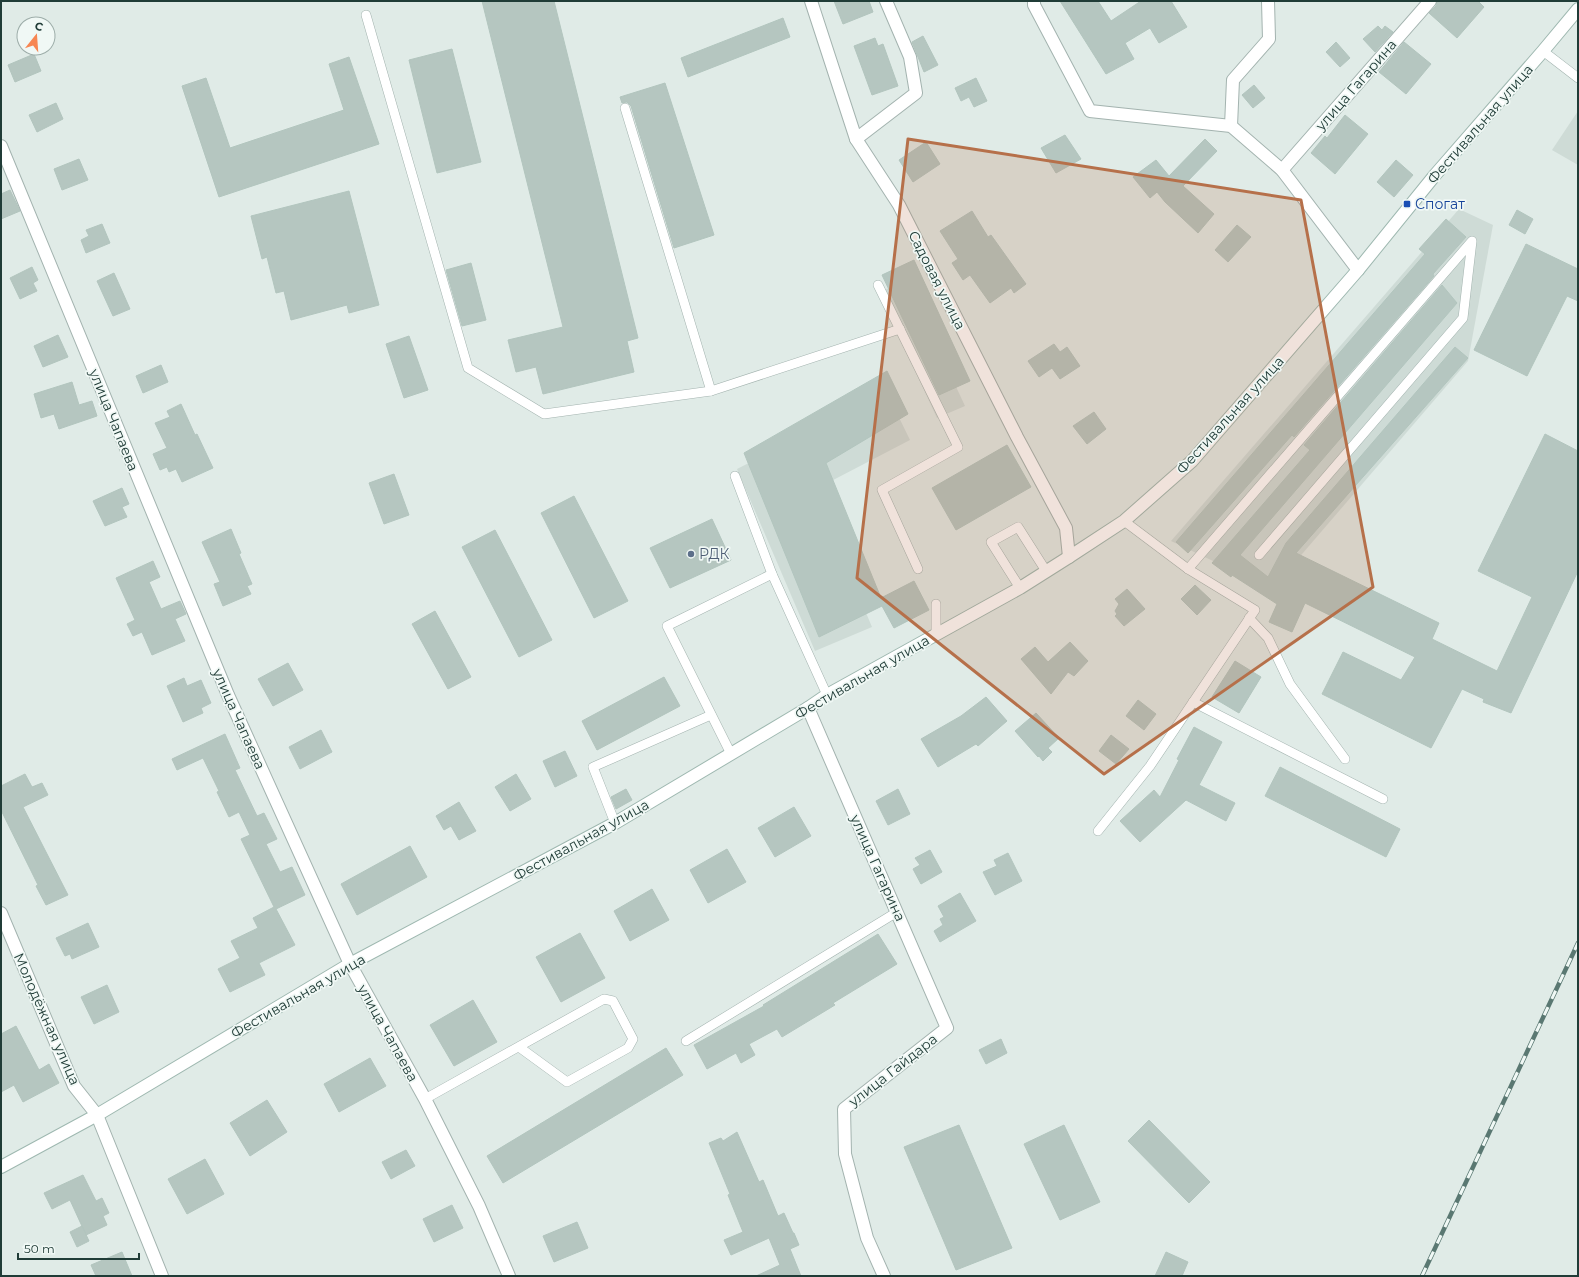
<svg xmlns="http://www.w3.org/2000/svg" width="1579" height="1277" font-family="Montserrat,sans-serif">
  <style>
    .built { fill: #cedbd6 }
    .building { fill: #b5c6c0; stroke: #b2c5be }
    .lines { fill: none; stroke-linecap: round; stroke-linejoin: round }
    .lane-casing { stroke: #a3b3af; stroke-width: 10 }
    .street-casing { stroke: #a3b3af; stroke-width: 14 }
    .secondary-casing { stroke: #9eb8b0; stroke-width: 14 }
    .lane { stroke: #fff; stroke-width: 9 }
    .street { stroke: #fff; stroke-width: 12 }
    .secondary { stroke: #fff; stroke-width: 12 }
    .rail-casing { stroke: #5a7872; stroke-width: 4.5 }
    .rail { stroke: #f0f8f5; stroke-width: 3; stroke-dasharray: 9; stroke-linecap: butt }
    .marked { fill: #b6704a; fill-opacity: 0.2; stroke: #b6704a; stroke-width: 3; stroke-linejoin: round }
    .transit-dot { fill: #1a4fb4; stroke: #f0f8f5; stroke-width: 1.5 }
    .service-dot { fill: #5c6f8a; stroke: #f0f8f5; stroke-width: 1.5 }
    .labels { text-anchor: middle; stroke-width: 3.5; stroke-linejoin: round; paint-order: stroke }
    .street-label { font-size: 14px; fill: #203c37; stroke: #f0f8f5 }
    .transit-label { font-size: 14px; fill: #164399; stroke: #f0f8f5; text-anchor: start }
    .service-label { font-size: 14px; fill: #4e5e75; stroke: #f0f8f5; text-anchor: start }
  </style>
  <rect width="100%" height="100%" fill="#e0ebe7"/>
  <g class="built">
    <path d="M1578,111V165L1552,150Z"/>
    <path d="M1459,209L1493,225L1468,361L1272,589L1171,541Z"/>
    <path d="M906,279L965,406L937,418L879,293Z"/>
    <path d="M887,393L910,440L814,490L872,627L815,651L737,469Z"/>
  </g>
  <g class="building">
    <path d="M482,1H554L638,338L627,341L634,372L543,394L536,367L516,372L508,340L563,327Z"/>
    <path d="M834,1H869L873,12L843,24Z"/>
    <path d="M1060,1H1098L1111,21L1141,1H1171L1187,27L1159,43L1150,28L1125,43L1134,59L1106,74Z"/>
    <path d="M1437,1H1478L1484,7L1457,38L1429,13L1436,6Z"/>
    <path d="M783,18L790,37L688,77L681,58Z"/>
    <path d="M1378,26L1382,30L1385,26L1393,32L1375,52L1363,39Z"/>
    <path d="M923,36L938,65L924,72L912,42Z"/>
    <path d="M875,38L878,46L883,44L898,86L872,95L854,46Z"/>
    <path d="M1336,42L1350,58L1340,67L1326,52Z"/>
    <path d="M1404,42L1431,64L1406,94L1379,72Z"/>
    <path d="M452,49L481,162L437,173L409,60Z"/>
    <path d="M34,54L41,71L15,82L8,65Z"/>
    <path d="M349,57L379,144L219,197L182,86L206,78L230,148L344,110L329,64Z"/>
    <path d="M976,78L987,101L974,107L969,97L961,101L955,88Z"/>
    <path d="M665,83L714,235L674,248L631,106L627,102L622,103L620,97Z"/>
    <path d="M1254,85L1265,98L1253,108L1242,95Z"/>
    <path d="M56,103L63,119L37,132L29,115Z"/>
    <path d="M1345,115L1368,134L1335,174L1311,153L1325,136L1327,138Z"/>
    <path d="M1065,135L1081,159L1056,173L1041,148Z"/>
    <path d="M1205,139L1217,151L1183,186L1214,214L1198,233L1165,202L1157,192L1150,198L1133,177L1156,160L1169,176Z"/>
    <path d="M926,142L940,164L913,182L899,160Z"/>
    <path d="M79,159L88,180L62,190L54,169Z"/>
    <path d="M1396,160L1413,175L1394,197L1377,182Z"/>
    <path d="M10,190L20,211L1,219V194Z"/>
    <path d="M349,191L379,305L349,313L347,305L291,320L284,291L276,293L267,257L262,259L251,216Z"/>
    <path d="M1517,210L1533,219L1525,234L1509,225Z"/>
    <path d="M972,211L988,237L991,235L1026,284L1014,293L1011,288L990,303L970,275L963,280L952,263L958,259L940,231Z"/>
    <path d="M1446,219L1466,237L1433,274L1434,276L1294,437L1292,435L1188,553L1176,542L1425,254L1419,249Z"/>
    <path d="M102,224L110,243L86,253L81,240L89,236L86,230Z"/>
    <path d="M1237,225L1251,237L1228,262L1215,250Z"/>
    <path d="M1526,244L1578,269V301L1567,296L1527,376L1474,350Z"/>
    <path d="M914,260L970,381L939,395L882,275Z"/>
    <path d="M471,263L486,320L462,326L446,270Z"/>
    <path d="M32,267L38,280L33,283L37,291L20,299L10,278Z"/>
    <path d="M114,273L130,309L113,316L97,281Z"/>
    <path d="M1442,285L1457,303L1240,555L1268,577L1286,543L1455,347L1468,358L1296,553L1439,623L1432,639L1497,671L1532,597L1478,571L1545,434L1578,451V571L1511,713L1483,702L1484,699L1462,689L1431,748L1322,694L1343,652L1401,680L1415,657L1305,603L1292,632L1269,622L1277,604L1232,575L1231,577L1212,563L1310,450L1304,445Z"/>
    <path d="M58,335L68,357L43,367L34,346Z"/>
    <path d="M409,336L428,390L404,398L386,344Z"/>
    <path d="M1054,344L1060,352L1067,347L1080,366L1060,379L1052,368L1039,377L1028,361Z"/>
    <path d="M161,365L168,382L143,393L136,376Z"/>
    <path d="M887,371L908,414L826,463L881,598L914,581L929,610L894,628L882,606L819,637L744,453Z"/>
    <path d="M72,382L79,405L92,401L97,416L59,429L54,414L41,418L34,394Z"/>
    <path d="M181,404L195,435L197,434L213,468L182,482L176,469L169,472L167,467L160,470L153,454L167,448L155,423L170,417L167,411Z"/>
    <path d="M1094,412L1106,429L1087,444L1073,426Z"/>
    <path d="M1007,445L1031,487L956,530L932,488Z"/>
    <path d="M394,474L409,515L384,524L369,483Z"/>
    <path d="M122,488L129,504L122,507L127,517L105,526L93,501Z"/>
    <path d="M574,496L628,601L594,618L541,513Z"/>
    <path d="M712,519L731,560L670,588L650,548Z"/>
    <path d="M231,529L241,553L239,554L252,584L247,586L251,594L223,606L214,584L220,582L202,542Z"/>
    <path d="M495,530L552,640L519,657L462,547Z"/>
    <path d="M153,561L160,577L149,582L161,609L180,601L186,614L175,619L185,641L152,655L142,632L133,636L127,624L135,620L116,578Z"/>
    <path d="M1195,585L1211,600L1197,615L1181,599Z"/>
    <path d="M1127,589L1145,609L1124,626L1115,616L1117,614L1115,611L1119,604L1115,599Z"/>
    <path d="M435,611L471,677L448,689L412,624Z"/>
    <path d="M1070,642L1088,661L1074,676L1068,672L1051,694L1021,659L1035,647L1048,662Z"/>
    <path d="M1235,661L1261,677L1239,713L1212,697Z"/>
    <path d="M288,663L303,690L273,706L258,679Z"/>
    <path d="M664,677L680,706L597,750L582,721Z"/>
    <path d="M184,678L187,686L201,680L211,703L201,708L203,713L183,722L167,686Z"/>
    <path d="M986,697L1007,721L978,746L976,744L938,767L921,739L961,716Z"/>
    <path d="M1138,700L1156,714L1144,730L1126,716Z"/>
    <path d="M1036,713L1059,738L1048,748L1052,752L1043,761L1039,756L1038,757L1015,731Z"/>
    <path d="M1194,727L1222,742L1199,785L1235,803L1226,821L1186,800L1140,842L1120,821L1154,790L1160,797L1179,760L1177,759Z"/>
    <path d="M321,730L332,752L300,769L289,747Z"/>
    <path d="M225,734L240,768L235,770L257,816L264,813L277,839L266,844L280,872L292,867L305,895L276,909L295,945L259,963L265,975L230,992L218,969L240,958L231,941L258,928L253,918L274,907L241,839L250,835L239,812L229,817L217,792L219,791L203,758L177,770L172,759Z"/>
    <path d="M1111,735L1129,749L1116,764L1099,751Z"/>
    <path d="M565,751L577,776L555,787L543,761Z"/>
    <path d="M1280,767L1400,829L1386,857L1265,796Z"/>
    <path d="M25,774L32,787L42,783L48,795L23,807L68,895L46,905L36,886L38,885L1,810V786Z"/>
    <path d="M516,774L531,799L510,811L495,787Z"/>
    <path d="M626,789L632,800L616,809L611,797Z"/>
    <path d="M898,789L910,814L888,825L876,801Z"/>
    <path d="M459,802L476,831L459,840L451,826L444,830L436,816Z"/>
    <path d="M794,807L811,836L775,857L758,828Z"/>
    <path d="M410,846L427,877L357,915L341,884Z"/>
    <path d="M727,849L746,882L708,903L690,870Z"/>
    <path d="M930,850L942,872L921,884L913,869L920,865L915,858Z"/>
    <path d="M1008,853L1022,881L995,895L983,872L997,866L994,860Z"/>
    <path d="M652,889L669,920L630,941L614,911Z"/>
    <path d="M960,893L976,921L940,942L934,931L943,925L940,919L944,917L938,906Z"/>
    <path d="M88,923L99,947L72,959L70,954L65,956L56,938Z"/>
    <path d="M580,933L605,978L561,1002L536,957Z"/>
    <path d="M878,934L897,964L833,1003L835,1005L782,1037L777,1029L749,1044L755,1055L741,1063L736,1053L707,1069L694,1045L764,1006L763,1005Z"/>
    <path d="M107,985L119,1012L94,1024L81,997Z"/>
    <path d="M473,1000L497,1042L454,1066L430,1025Z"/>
    <path d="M16,1026L39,1070L49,1064L59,1083L23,1102L14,1085L1,1092V1034Z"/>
    <path d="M1001,1039L1007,1053L986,1064L979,1050Z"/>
    <path d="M666,1048L683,1075L503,1183L487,1156Z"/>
    <path d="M370,1058L386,1086L339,1112L324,1084Z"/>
    <path d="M267,1100L287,1132L250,1156L230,1123Z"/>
    <path d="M1149,1120L1210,1182L1189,1203L1128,1141Z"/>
    <path d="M959,1125L1012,1248L956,1270L904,1147Z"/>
    <path d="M1064,1125L1100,1202L1060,1220L1024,1144Z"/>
    <path d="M737,1132L759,1182L763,1180L778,1216L784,1213L793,1233H794L799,1245L790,1249L801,1276H756L780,1265L769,1238L731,1255L724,1240L743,1232L728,1195L730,1194L709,1143L721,1138L723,1141Z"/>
    <path d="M406,1150L415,1166L391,1179L382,1162Z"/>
    <path d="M205,1159L224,1194L187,1214L168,1179Z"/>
    <path d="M83,1175L96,1201L102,1198L109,1213L103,1216L107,1225L86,1235L70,1200L52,1209L44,1193Z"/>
    <path d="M452,1205L463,1228L434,1242L423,1219Z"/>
    <path d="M577,1222L588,1248L554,1262L543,1236Z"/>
    <path d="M82,1226L89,1241L77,1247L70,1232Z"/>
    <path d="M122,1252L132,1276H96L91,1265Z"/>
    <path d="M1166,1252L1188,1262L1182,1276H1155Z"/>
  </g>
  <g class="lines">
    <defs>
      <g id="lane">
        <path d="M366,15L468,368L544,414L711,391L900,329"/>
        <path d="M1543,51L1578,78"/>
        <path d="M625,108L711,391"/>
        <path d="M878,285L958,447L882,490L918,569"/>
        <path d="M735,476L772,574L827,695"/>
        <path d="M1188,569L1472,241L1463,318L1259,555"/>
        <path d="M1020,588L991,542L1018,527L1046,571"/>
        <path d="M936,604V634"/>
        <path d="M1249,618L1268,638L1290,684L1345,759"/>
        <path d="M1193,702L1383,799"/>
        <path d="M731,754L667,626L772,574"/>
        <path d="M615,823L593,767L711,715"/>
        <path d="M1098,831L1150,766L1255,610L1188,569L1124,521"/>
        <path d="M686,1041L897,912"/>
        <path d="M425,1099L604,999L613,1001L633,1039L628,1048L567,1082L519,1047"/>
      </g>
      <g id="street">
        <path d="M811,1L856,139L899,205L1017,437L1066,528L1069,557"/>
        <path d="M1034,1V5L1090,111L1231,126L1282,170L1358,270"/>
        <path d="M1231,126L1233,80L1269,39L1268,1"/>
        <path d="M856,139L916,93L910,57L886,1"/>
        <path d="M1,146L228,695L350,964L425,1099L479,1206L509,1276"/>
        <path d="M1282,170L1430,1"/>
        <path d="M808,708L947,1028L844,1109L845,1154L867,1238L884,1276"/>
        <path d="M1,913L74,1086L97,1115L162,1276"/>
      </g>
      <path id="secondary" d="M1,1167L97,1115L350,964L615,823L808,708L827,695L1020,588L1069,557L1124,521L1192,461L1358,270L1435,175L1543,51L1578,9"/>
    </defs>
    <use href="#lane" class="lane-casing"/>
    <use href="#street" class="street-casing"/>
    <use href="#secondary" class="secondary-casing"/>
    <use href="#lane" class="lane"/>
    <use href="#street" class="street"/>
    <use href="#secondary" class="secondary"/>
    <defs>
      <path id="rail" d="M1422,1276L1578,943"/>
    </defs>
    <use href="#rail" class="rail-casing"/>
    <use href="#rail" class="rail"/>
  </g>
  <path class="marked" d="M908,139L1301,200L1373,587L1104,774L857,578Z"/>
  <rect class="transit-dot" x="1403" y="200" width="8" height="8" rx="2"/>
  <circle class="service-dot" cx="691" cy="554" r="4"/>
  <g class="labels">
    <g class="street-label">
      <text transform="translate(1356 85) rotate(-49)" y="5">улица Гагарина</text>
      <text transform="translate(1480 124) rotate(-49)" y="5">Фестивальная улица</text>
      <text transform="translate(937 280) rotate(63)" y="5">Садовая улица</text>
      <text transform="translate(1230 415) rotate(-48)" y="5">Фестивальная улица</text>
      <text transform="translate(114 420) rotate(68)" y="5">улица Чапаева</text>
      <text transform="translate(862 677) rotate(-30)" y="5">Фестивальная улица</text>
      <text transform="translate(239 719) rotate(66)" y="5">улица Чапаева</text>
      <text transform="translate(581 840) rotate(-29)" y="5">Фестивальная улица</text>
      <text transform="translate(878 868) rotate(66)" y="5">улица Гагарина</text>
      <text transform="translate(298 996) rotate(-30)" y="5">Фестивальная улица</text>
      <text transform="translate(47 1019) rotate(66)" y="5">Молодёжная улица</text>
      <text transform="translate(388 1033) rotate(61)" y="5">улица Чапаева</text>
      <text transform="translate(893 1070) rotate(-38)" y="5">улица Гайдара</text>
    </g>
    <g class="transit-label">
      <text x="1415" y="209">Спогат</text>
    </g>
    <g class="service-label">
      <text x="699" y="559">РДК</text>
    </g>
  </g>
  <rect width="1579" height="1277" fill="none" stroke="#203c37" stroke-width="4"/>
  <g transform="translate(36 36) rotate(17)"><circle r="19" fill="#f0f8f5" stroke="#9dada9"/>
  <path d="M0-3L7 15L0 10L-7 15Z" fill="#f78652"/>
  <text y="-6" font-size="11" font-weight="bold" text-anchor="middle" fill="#203c37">С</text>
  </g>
  <path d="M18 1253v6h121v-6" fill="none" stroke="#203c37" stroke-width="2"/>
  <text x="24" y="1253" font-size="12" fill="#203c37" stroke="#f0f8f5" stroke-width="3" paint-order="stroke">50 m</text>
</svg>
